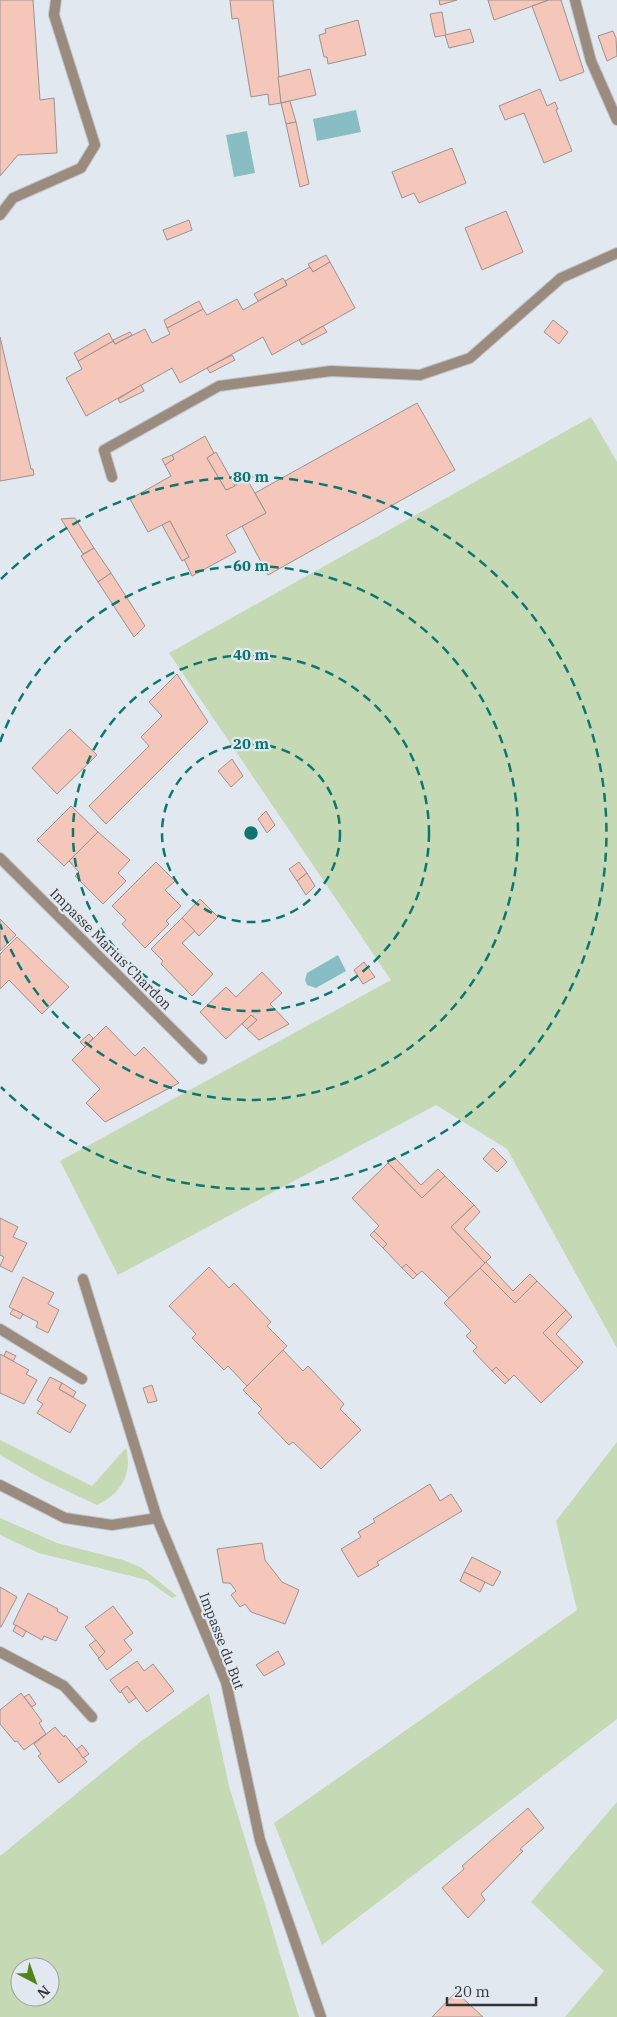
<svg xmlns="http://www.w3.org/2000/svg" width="617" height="2017" font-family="'IBM Plex Serif',serif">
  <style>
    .green { fill: #c5d9b4; fill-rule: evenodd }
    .water { fill: #88bec3 }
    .building { fill: #f5c6ba; stroke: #9c928f }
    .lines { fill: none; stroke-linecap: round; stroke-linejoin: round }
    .minor-casing { stroke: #bfc4cb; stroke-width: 12 }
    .minor { stroke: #9b8b7f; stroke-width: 10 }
    .ring { fill: none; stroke: #0f766e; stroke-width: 2.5; stroke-dasharray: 9 6 }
    .labels { text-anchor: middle; stroke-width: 4.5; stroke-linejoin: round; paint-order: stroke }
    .street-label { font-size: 14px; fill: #333538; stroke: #e2e8f0 }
    .centre { fill: #0f766e; stroke: #e2e8f0; stroke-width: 2.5 }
    .ring-label { font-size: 15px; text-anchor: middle; font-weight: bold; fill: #0f766e; stroke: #e2e8f0; stroke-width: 4.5; stroke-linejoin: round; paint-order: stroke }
  </style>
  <rect width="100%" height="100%" fill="#e2e8f0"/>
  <g class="green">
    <path d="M591,417L617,462V1348L507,1149L436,1105L118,1275L60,1161L391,980L169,653Z"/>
    <path d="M0,1440L92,1486L126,1448C133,1473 121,1494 97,1505L44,1480L0,1455Z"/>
    <path d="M617,1442V1719L322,1945L274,1823L577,1610L556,1521Z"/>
    <path d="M0,1518L57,1543L123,1560L142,1568L177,1596L172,1598L147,1580L39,1553L0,1535Z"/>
    <path d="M209,1693L229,1786L299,2017H0V1856L140,1742ZM20,1967H50V1997H20Z"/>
    <path d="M617,1802V2017H565L604,1971L531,1902Z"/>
  </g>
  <g class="water">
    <path d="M356,110L361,132L317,141L313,119Z"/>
    <path d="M247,131L255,173L234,177L226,135Z"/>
    <path d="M338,955L346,971L316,988L307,985L305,980L307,973Z"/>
  </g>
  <g class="building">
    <path d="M0,0H33L40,100L54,98L57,153L18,155L0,176Z"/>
    <path d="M230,0H273L281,103L269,105L268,94L251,97L238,18L232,19Z"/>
    <path d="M439,0H457L440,5Z"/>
    <path d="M488,0H549L494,20Z"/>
    <path d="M549,0H561L584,72L560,81L532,6Z"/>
    <path d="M442,12L446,35L435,37L430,14Z"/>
    <path d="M358,20L366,55L328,64L327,57H324L319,35L326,33L325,29Z"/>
    <path d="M470,29L474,42L449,48L445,35Z"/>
    <path d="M613,31L616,38L617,56L607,61L598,36Z"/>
    <path d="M310,69L316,95L281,103L278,77Z"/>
    <path d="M540,89L547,106L555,102L558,109L556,110L572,151L544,163L524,113L505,120L499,106Z"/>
    <path d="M290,101L296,122L286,124L281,103Z"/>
    <path d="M296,122L309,184L300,187L286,124Z"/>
    <path d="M452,148L466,183L419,203L414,193L402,198L392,172Z"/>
    <path d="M506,211L523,252L482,270L465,228Z"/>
    <path d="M189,220L192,230L167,240L163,230Z"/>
    <path d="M326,255L330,262L313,272L308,264Z"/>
    <path d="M330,262L355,308L272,355L263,337L180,383L172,368L86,416L66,378L82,369L78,361L113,341L115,344L145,329L152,343L170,334L167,328L203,309L207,315L237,299L243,310L287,285L285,281L310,267L313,272Z"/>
    <path d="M283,278L287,285L258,301L254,294Z"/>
    <path d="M199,301L203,309L167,328L164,320Z"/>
    <path d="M553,320L568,332L559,344L544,332Z"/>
    <path d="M323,326L327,332L302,345L299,340Z"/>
    <path d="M130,332L132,335L115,344L113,340Z"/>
    <path d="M109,333L113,341L78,361L74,353Z"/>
    <path d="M0,337L31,469H33L34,475L0,481Z"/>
    <path d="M232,355L235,360L210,373L207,368Z"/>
    <path d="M141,385L144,391L120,403L118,399Z"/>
    <path d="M417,403L455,470L268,575L242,526L266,513L255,493Z"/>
    <path d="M205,436L214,453L207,458L226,490L247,479L266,513L226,535L236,552L192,576L184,559L189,557L170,521L148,532L130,499L171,476L165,465L174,459L172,455Z"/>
    <path d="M216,452L235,486L226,490L207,458Z"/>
    <path d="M172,455L174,459L165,465L162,459Z"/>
    <path d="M75,518L94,548L83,554L61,519Z"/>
    <path d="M170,521L189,557L182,561L162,525Z"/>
    <path d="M94,548L111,573L98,582L81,556Z"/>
    <path d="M111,573L145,626L134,637L98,582Z"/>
    <path d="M177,674L208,722L106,824L89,806L149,746L141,737L162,716L149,702Z"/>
    <path d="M70,729L97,755L57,794L32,768Z"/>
    <path d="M232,759L243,776L231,787L218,771Z"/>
    <path d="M71,806L98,832L64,866L37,840Z"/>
    <path d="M266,811L275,825L267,833L258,819Z"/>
    <path d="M98,832L130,860L118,873L126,881L103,904L75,876L79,872L69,861Z"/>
    <path d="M156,862L175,881L165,890L181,906L166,921L169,924L145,948L122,924L126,920L112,906Z"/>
    <path d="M299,862L307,873L297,881L289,869Z"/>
    <path d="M307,873L315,886L306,895L297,881Z"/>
    <path d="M200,899L218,917L199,936L182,918Z"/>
    <path d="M182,918L195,931L182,943L213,974L192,996L161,964L163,961L151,949Z"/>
    <path d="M0,919L16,935L0,951Z"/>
    <path d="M17,937L69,987L42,1014L9,980L0,989V954Z"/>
    <path d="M364,962L375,977L363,984L354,970Z"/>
    <path d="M262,972L282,993L270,1004L289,1024L259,1040L247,1029L257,1020L251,1015L226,1039L200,1012L226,987L236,997Z"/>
    <path d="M251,1015L257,1020L247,1029L242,1024Z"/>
    <path d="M106,1026L135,1056L144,1047L179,1083L105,1122L86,1103L100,1089L72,1060Z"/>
    <path d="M89,1034L93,1038L85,1047L80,1042Z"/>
    <path d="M493,1148L507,1162L497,1172L483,1159Z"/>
    <path d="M394,1157L421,1185L438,1169L445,1176L422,1198L388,1163Z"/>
    <path d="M388,1163L422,1198L445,1176L474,1205L451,1227L485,1263L449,1298L422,1271L417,1275L406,1264L402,1268L383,1248L387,1244L374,1231L379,1226L352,1198Z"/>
    <path d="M474,1205L480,1212L464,1229L491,1257L485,1263L451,1227Z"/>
    <path d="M0,1218L18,1227L13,1237L27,1243L12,1272L0,1266L4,1257L0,1255Z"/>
    <path d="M374,1231L387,1244L383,1248L370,1235Z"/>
    <path d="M486,1262L513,1291L530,1274L537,1281L515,1303L480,1268Z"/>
    <path d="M406,1264L417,1275L413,1279L402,1268Z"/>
    <path d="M209,1267L229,1288L234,1283L271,1322L267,1326L287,1346L247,1386L228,1366L224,1370L192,1338L196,1334L169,1306Z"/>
    <path d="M480,1268L515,1303L537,1281L566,1310L543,1333L578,1368L541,1403L514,1375L509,1380L496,1367L492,1371L473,1351L477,1347L466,1336L471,1331L444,1303Z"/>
    <path d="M23,1277L54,1293L48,1304L59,1310L48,1333L36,1327L38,1322L9,1307Z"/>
    <path d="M13,1309L23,1314L20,1319L10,1314Z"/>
    <path d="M566,1310L572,1317L556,1334L583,1362L578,1368L543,1333Z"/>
    <path d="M283,1350L303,1371L308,1366L344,1404L340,1409L361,1430L321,1469L293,1442L289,1445L258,1413L262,1409L243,1390Z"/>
    <path d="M6,1351L16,1356L13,1361L4,1356Z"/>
    <path d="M0,1354L29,1370L26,1374L37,1380L24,1404L0,1393Z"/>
    <path d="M496,1367L509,1380L505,1384L492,1371Z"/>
    <path d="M50,1377L62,1383L59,1389L86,1405L70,1433L37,1413L43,1404L37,1400Z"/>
    <path d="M62,1383L76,1392L73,1397L59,1389Z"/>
    <path d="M152,1385L157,1401L148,1403L143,1388Z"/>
    <path d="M430,1484L440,1501L451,1494L462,1511L377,1562L379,1565L358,1577L341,1549L361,1537L358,1532L375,1522L373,1519Z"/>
    <path d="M262,1543L265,1560L282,1582L299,1590L285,1624L251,1612L245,1604L240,1607L231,1595L236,1591L230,1583H223L217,1549Z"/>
    <path d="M472,1557L501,1572L493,1586L464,1572Z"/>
    <path d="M464,1572L485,1582L480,1592L460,1581Z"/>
    <path d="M0,1587L17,1597L1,1627H0Z"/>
    <path d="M28,1593L58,1609L57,1611L68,1617L56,1641L44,1636L42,1640L13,1624Z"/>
    <path d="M113,1606L133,1633L124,1640L132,1650L107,1670L98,1658L105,1652L85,1627Z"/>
    <path d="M16,1625L26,1631L23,1637L13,1631Z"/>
    <path d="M96,1640L105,1652L99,1658L89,1645Z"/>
    <path d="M278,1651L285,1664L264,1676L256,1665Z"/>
    <path d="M137,1661L144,1671L153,1664L174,1691L147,1712L127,1686L120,1693L110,1680Z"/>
    <path d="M127,1686L136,1698L129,1703L121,1691Z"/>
    <path d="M21,1693L42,1721L39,1723L46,1734L24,1750L17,1741L15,1742L0,1724V1710Z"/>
    <path d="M29,1694L36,1704L32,1707L24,1697Z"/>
    <path d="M55,1727L64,1737L65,1735L87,1762L59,1783L38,1756L41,1754L34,1744Z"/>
    <path d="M82,1745L89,1754L83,1758L77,1749Z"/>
    <path d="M528,1808L544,1828L520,1849L523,1851L481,1894L485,1900L468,1918L442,1888L464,1869L462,1866Z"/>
    <path d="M456,1992L483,2017H432Z"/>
  </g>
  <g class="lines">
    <defs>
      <g id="minor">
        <path d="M575,0L591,61L617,120"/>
        <path d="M0,215L13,198L81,168L95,145L54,15L56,0"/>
        <path d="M112,477L104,450L219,386L331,371L420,375L470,358L561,278L617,253"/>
        <path d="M0,858L202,1059"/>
        <path d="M83,1279L157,1518L226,1682L260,1840L321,2017"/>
        <path d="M0,1329L82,1379"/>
        <path d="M0,1485L65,1518L112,1525L157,1518"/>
        <path d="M0,1652L64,1686L92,1717"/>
      </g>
    </defs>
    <use href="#minor" class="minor-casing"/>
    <use href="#minor" class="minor"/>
  </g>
  <g class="ring">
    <circle cx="251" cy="833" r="89"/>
    <circle cx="251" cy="833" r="178"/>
    <path d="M0 742A267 267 0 1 1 0 924"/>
    <path d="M1 579A356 356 0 1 1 1 1087"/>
  </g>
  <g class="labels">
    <g class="street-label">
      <text transform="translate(111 949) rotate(45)" y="5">Impasse Marius Chardon</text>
      <text transform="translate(222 1641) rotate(69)" y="5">Impasse du But</text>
    </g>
  </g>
  <circle cx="251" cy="833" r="8" class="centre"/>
  <g class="ring-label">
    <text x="251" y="482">80 m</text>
    <text x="251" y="571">60 m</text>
    <text x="251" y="660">40 m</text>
    <text x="251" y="749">20 m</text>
  </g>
  <g transform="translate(35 1982) rotate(139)"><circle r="24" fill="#e2e8f0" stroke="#9ca0a6"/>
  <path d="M0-4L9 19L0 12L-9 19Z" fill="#528519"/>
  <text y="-8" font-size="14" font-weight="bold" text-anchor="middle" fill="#333538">N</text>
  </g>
  <path d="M447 1997v8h89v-8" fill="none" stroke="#333538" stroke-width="2.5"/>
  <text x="454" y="1997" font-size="15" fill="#333538" stroke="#e2e8f0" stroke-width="4" paint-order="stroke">20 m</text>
</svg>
